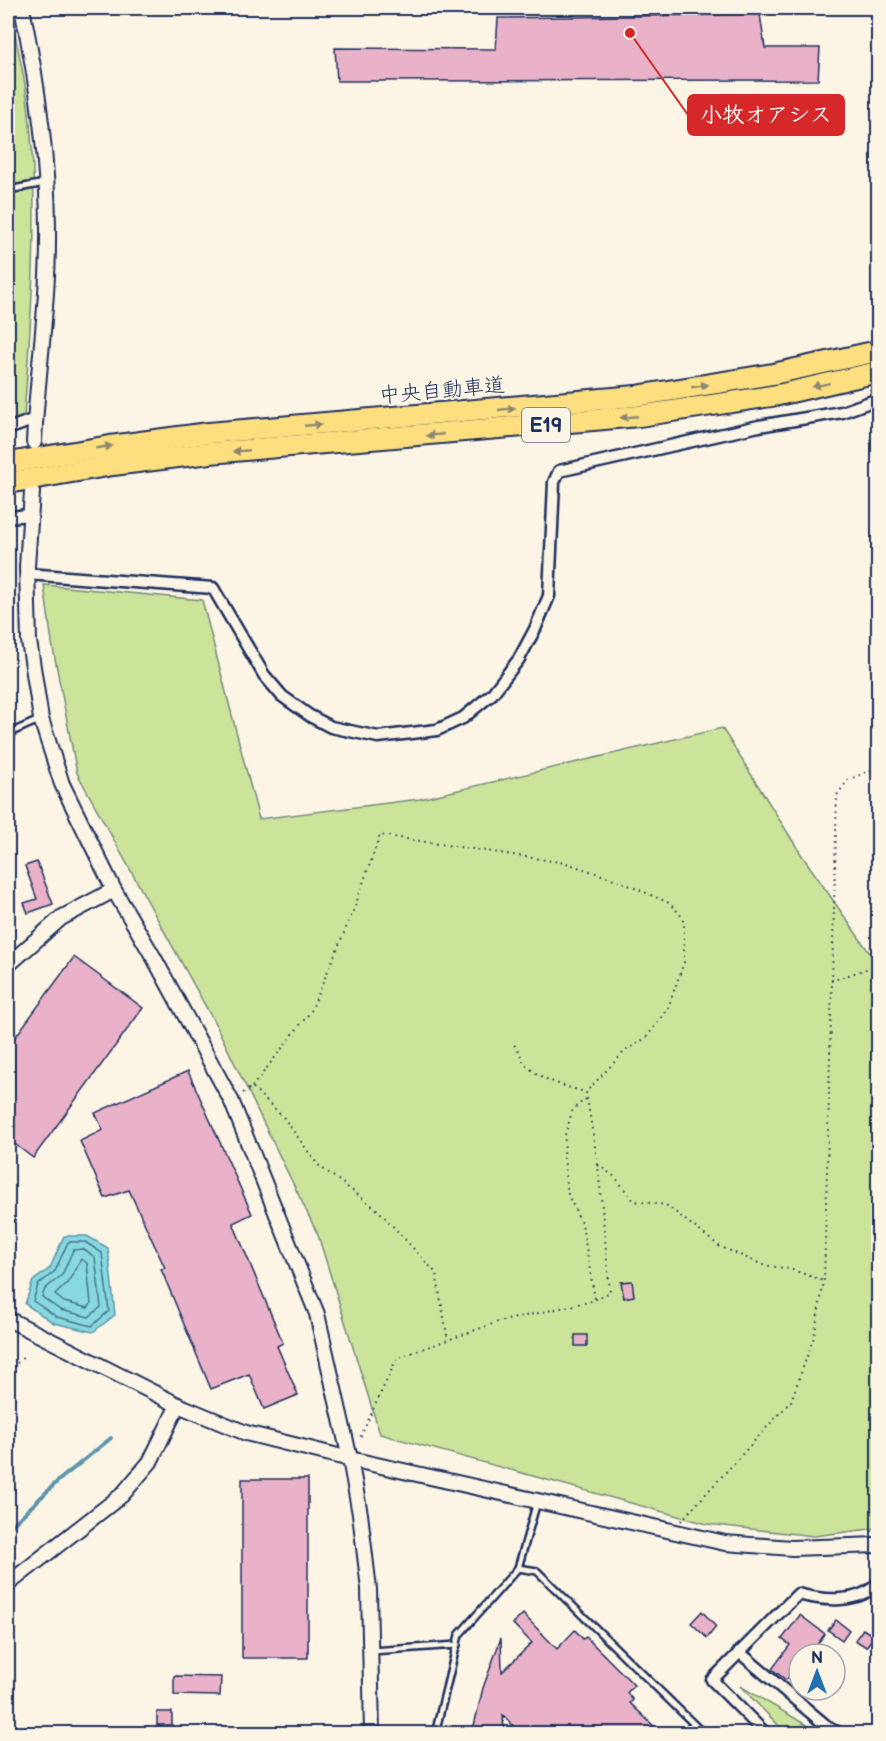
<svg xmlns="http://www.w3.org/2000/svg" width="886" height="1741" font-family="'Balsamiq Sans','Klee One',sans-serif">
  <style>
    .green { fill: #cce49a; stroke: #748a7c; stroke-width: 1.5 }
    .water { fill: #87d9de; stroke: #5c95ab; stroke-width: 1.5 }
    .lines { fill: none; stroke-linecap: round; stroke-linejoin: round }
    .shore { stroke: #467391; stroke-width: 1.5 }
    .stream { stroke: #5c95ab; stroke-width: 4 }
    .building { fill: #e9b2c9; stroke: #1b2f5e; stroke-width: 1.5 }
    .service-casing { stroke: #1b2f5e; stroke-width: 10 }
    .minor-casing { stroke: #1b2f5e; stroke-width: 15 }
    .tertiary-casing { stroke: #1b2f5e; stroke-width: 18 }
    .motorway-casing { stroke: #1b2f5e; stroke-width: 24 }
    .path { stroke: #1b2f5e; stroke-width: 2; stroke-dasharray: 1.5 4.5; stroke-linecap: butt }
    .service { stroke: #fcf5e5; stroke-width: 5 }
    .minor { stroke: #fcf5e5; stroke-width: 10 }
    .tertiary { stroke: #fcf5e5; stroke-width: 14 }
    .motorway { stroke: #fedf80; stroke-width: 20 }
    .oneway { fill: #8c876f }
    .labels { text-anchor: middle; stroke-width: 4.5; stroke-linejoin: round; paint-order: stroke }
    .shield { fill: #fcf5e5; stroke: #5e6a86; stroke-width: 1.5 }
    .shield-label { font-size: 20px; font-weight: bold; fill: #1b2f5e }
    .street-label { font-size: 21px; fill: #1b2f5e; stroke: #fcf5e5 }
    .leader { fill: none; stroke: #d62828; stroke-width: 2 }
    .callout-dot { fill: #d62828; stroke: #fcf5e5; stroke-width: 2 }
    .callout { fill: #d62828; stroke: #d62828; stroke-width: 2 }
    .callout-label { font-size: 22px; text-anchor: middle; font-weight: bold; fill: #fff }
  </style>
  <rect width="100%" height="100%" fill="#fcf5e5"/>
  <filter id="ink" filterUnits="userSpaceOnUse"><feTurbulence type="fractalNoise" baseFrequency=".0167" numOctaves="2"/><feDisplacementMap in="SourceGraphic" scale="12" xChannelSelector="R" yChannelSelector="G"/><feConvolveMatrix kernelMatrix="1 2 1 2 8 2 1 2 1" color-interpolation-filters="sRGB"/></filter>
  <g filter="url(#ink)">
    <g class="green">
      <path d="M8,12H10C18,49 27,86 30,124C39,221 31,319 24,416L8,424Z"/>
      <path d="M44,585L202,600L259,819L420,799L722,728L801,854L878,965V1528L814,1536L707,1524L380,1434L318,1235L217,1027L77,773L52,643Z"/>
      <path d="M740,1686L820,1733H786Z"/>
    </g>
    <path class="water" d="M64,1236H87L108,1248L115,1315L93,1332L54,1323L25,1304L33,1281L50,1268Z"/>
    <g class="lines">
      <g class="shore">
        <path d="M68,1242H85L102,1253L109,1311L92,1326L57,1317L33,1301L38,1285L55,1271Z"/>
        <path d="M83,1249L95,1257L101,1307L89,1317L60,1310L42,1297L45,1289L62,1275L73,1250Z"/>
        <path d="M81,1259L87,1263L91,1304L88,1308L64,1302L55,1295L68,1282Z"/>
      </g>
      <path class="stream" d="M8,1529L58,1481L111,1438"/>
    </g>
    <g class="building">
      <path d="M760,14L765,48H820L818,80L337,81L335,48L496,49L498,18Z"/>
      <path d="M37,862L53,904L28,913L24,903L37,899L25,866Z"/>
      <path d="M74,957L143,1008L33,1158L8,1139V1047Z"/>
      <path d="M188,1071L252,1214L233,1223L283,1343L277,1346L298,1395L264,1409L249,1374L211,1389L161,1269L165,1268L129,1190L105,1198L80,1141L103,1130L95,1113Z"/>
      <path d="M632,1281L634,1296L624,1298L621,1282Z"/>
      <rect x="575" y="1335" width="12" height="11"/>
      <rect x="242" y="1479" width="66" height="179"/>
      <path d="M702,1611L716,1627L707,1638L691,1623Z"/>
      <path d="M523,1614L557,1649L575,1630L583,1639L586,1637L634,1685L627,1693L633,1700L630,1703L662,1734H521L503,1715L504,1734H472L483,1688L501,1638L502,1672L532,1643L513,1624Z"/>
      <path d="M800,1615L825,1634L810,1654H799V1684L789,1677L786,1680L772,1669L790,1645L782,1639Z"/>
      <path d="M836,1620L849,1630L842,1640L828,1630Z"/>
      <path d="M863,1629L874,1636L866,1647L855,1640Z"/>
      <path d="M174,1676L221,1677L220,1696L174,1695Z"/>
      <rect x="157" y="1712" width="15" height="13"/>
    </g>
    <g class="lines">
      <defs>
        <g id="service">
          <path d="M8,190L45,183"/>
          <path d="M8,750L12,732L39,720"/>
          <path d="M518,1568L537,1571L704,1734"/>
          <path d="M372,1651L457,1645"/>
          <path d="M435,1734L459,1635L518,1568L537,1502"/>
        </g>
        <g id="minor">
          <path d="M8,429L35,419"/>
          <path d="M8,517L31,515"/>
          <path d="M27,574L213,588L264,675L282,696L310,716L331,727L378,737L437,730L463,718L492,694L519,659L535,629L549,596L554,482L559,471L759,426L842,412L878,399"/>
          <path d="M739,1652L829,1728L841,1734"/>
          <path d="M766,1734L712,1680L798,1594C824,1601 859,1604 878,1583"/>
        </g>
        <g id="tertiary">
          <path d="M22,8C38,85 49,162 48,242C48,309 37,375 34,442"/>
          <path d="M32,492L27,567L29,641L41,719L62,784L114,890L154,958L231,1100L317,1314L350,1459L360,1514L369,1589L372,1734"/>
          <path d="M8,965L61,918L114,890"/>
          <path d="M8,1319L178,1405L246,1433L350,1459L725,1543L792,1548L878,1545"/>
          <path d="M8,1584L122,1495L150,1462L178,1405"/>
        </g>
        <g id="motorway">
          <path d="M8,463L110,446L209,433L636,396L773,374L878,351"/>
          <path d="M8,483L113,465L210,453L639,416L778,395L878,372"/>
        </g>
      </defs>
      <use href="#service" class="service-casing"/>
      <use href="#minor" class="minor-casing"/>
      <use href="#tertiary" class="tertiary-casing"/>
      <use href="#motorway" class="motorway-casing"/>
      <g class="path">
        <path d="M831,981L878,965"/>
        <path d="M514,1045C520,1050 520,1055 523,1061C534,1078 568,1088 586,1092"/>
        <path d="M252,1087L311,1011L354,909L380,835L566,863L617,880L669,903L680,914L684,923V962L668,1008L646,1038L625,1051L586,1092L598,1165L610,1292L592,1301L498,1322L397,1358L359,1440"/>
        <path d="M243,1093L252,1087L284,1118L318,1165L378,1210L436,1273L448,1340"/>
        <path d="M586,1099L573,1109L565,1135L564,1157L568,1195L582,1224L595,1299"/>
        <path d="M598,1165L615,1177L634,1201L666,1205L719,1246L763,1265L790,1269L824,1281"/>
        <path d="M8,1371L25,1356"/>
        <path d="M681,1521L791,1401L814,1337L824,1281L837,795L848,780L878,767"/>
      </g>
      <use href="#service" class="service"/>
      <use href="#minor" class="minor"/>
      <use href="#tertiary" class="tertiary"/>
      <use href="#motorway" class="motorway"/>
    </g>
    <defs><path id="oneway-solid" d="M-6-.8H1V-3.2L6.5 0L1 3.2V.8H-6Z" transform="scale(1.5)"/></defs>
    <g class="oneway">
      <use href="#oneway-solid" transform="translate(821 385) rotate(168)"/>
      <use href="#oneway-solid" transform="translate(700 386) rotate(-9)"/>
      <use href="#oneway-solid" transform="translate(507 409) rotate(-6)"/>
      <use href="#oneway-solid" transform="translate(629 417) rotate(175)"/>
      <use href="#oneway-solid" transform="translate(313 425) rotate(-5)"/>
      <use href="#oneway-solid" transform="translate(435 435) rotate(175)"/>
      <use href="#oneway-solid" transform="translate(104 447) rotate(-9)"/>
      <use href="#oneway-solid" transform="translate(241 451) rotate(175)"/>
    </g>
  </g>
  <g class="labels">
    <rect class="shield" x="522" y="408" width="48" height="34" rx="4.5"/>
    <g class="shield-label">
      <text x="546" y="432">E19</text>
    </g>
    <g class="street-label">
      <text transform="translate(442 390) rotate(-5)" y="7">中央自動車道</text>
    </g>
  </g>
  <path class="leader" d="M630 33L688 115"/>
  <circle class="callout-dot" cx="630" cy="33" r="6"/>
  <rect class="callout" x="688" y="95" width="156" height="40" rx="6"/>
  <g class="callout-label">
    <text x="766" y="122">小牧オアシス</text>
  </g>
  <rect width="886" height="1741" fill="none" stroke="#fcf5e5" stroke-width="30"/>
  <rect x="15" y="15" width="856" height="1711" fill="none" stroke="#1b2f5e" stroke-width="2" filter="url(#ink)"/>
  <g transform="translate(817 1672)"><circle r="28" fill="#fcf5e5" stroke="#a2a6af" stroke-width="1.5"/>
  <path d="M0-4.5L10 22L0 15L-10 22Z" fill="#1f6fb2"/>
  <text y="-9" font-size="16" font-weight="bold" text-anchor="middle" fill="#1b2f5e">N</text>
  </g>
</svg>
